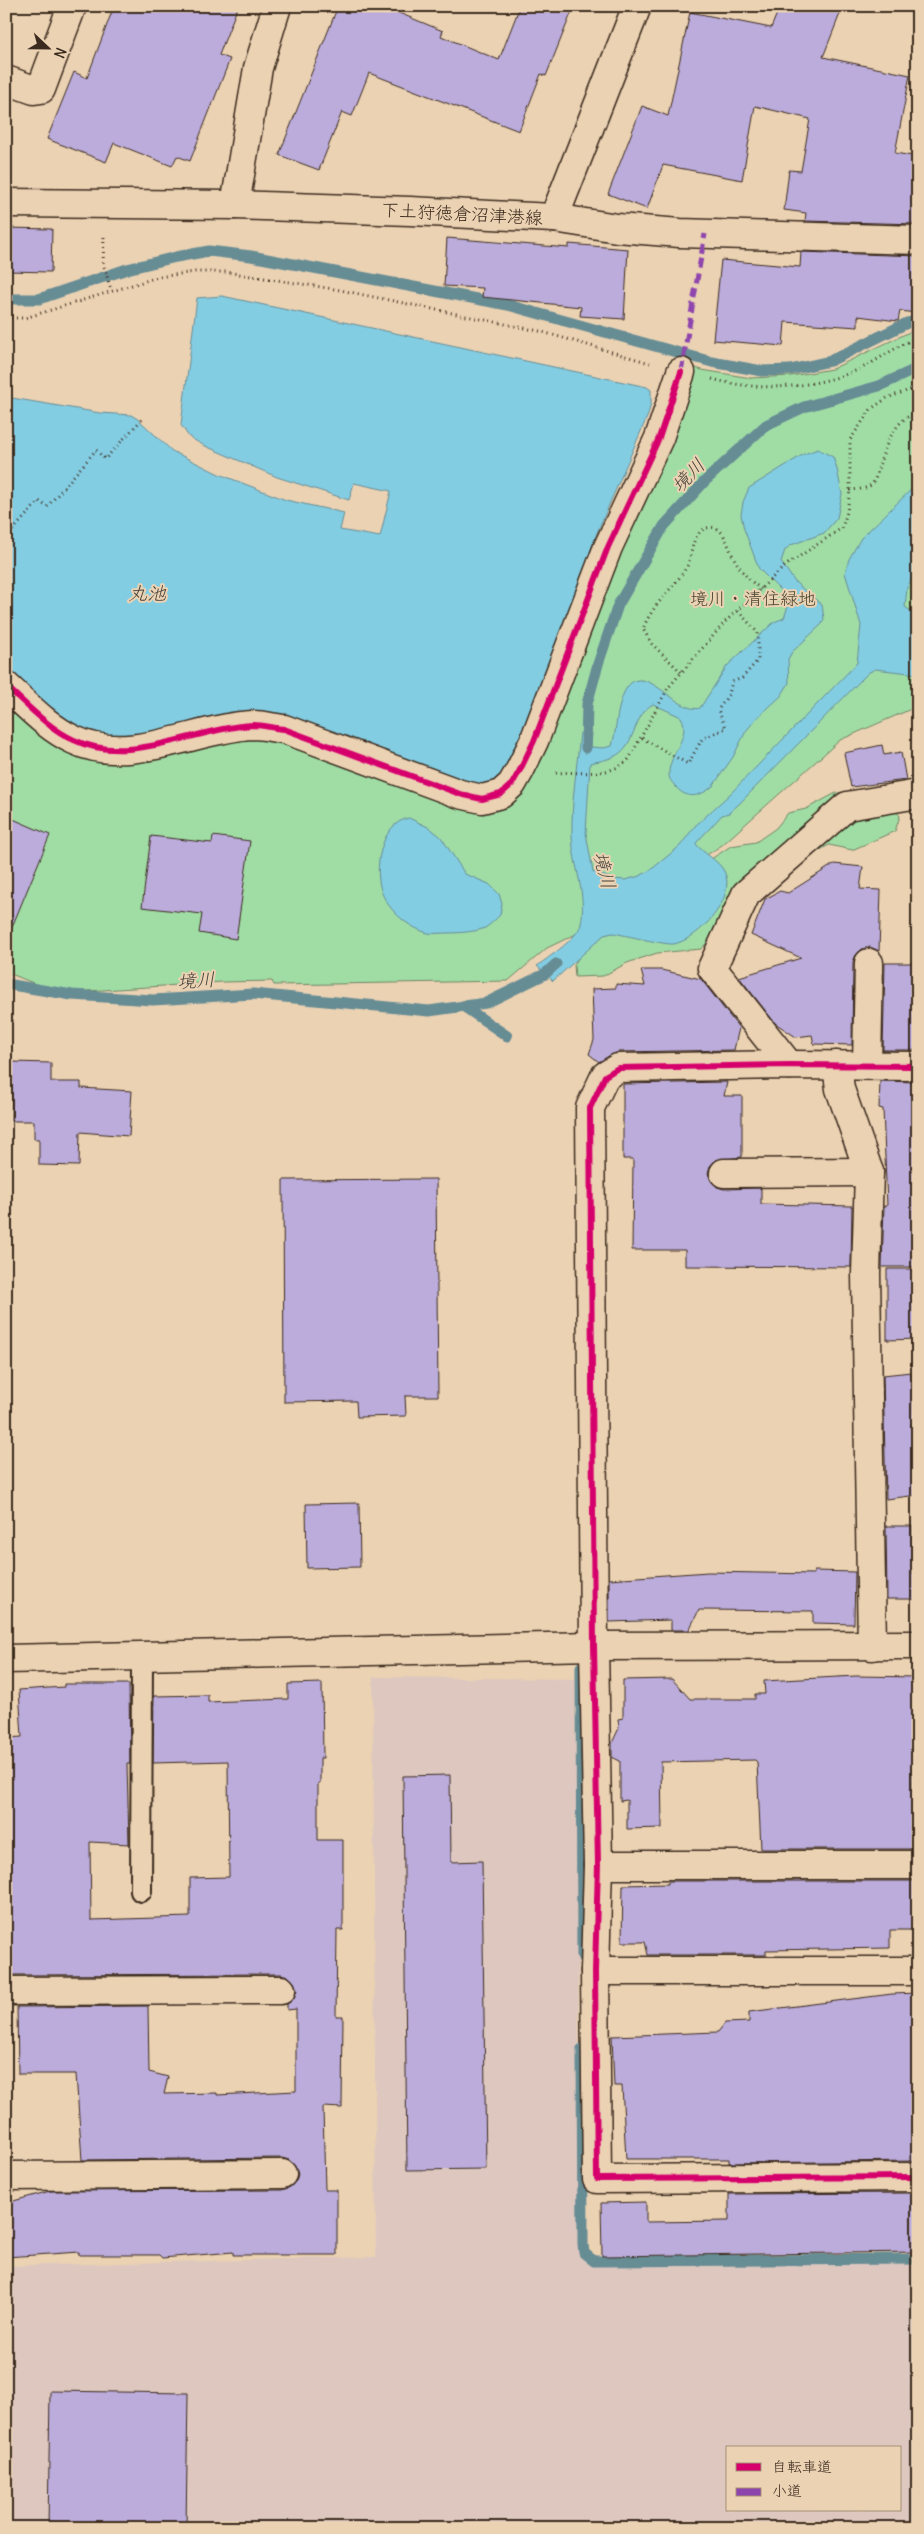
<svg xmlns="http://www.w3.org/2000/svg" width="924" height="2534" font-family="Delius,'Klee One',sans-serif">
  <style>
    .built { fill: #ddc7bf; fill-rule: evenodd }
    .green { fill: #a0dda5; stroke: #6e8462 }
    .water { fill: #83cde3; stroke: #668c94 }
    .lines { fill: none; stroke-linecap: round; stroke-linejoin: round }
    .stream { stroke: #668c94; stroke-width: 11 }
    .building { fill: #bbacdc; stroke: #3b2a1e }
    .lane-casing { stroke: #3b2a1e; stroke-width: 24 }
    .street-casing { stroke: #3b2a1e; stroke-width: 31 }
    .secondary-casing { stroke: #3b2a1e; stroke-width: 31 }
    .path { stroke: #3b2a1e; stroke-width: 3; stroke-dasharray: 1 4; stroke-linecap: butt }
    .lane { stroke: #ebd2b3; stroke-width: 20 }
    .street { stroke: #ebd2b3; stroke-width: 28 }
    .secondary { stroke: #ebd2b3; stroke-width: 28 }
    .quiet { stroke: #8e44ad; stroke-width: 5; stroke-dasharray: 10 5; stroke-linecap: butt }
    .cycleway-casing { stroke: #ebd2b3; stroke-width: 9 }
    .cycleway { stroke: #d6006c; stroke-width: 6 }
    .labels { text-anchor: middle; stroke-width: 4; stroke-linejoin: round; paint-order: stroke }
    .street-label { font-size: 18px; fill: #3b2a1e; stroke: #ebd2b3 }
    .park-label { font-size: 18px; fill: #4a4532; stroke: #ebd2b3 }
    .water-label { font-size: 19px; font-style: italic; fill: #46423c; stroke: #ebd2b3 }
  </style>
  <rect width="100%" height="100%" fill="#ebd2b3"/>
  <filter id="ink" filterUnits="userSpaceOnUse"><feTurbulence type="fractalNoise" baseFrequency=".02" numOctaves="2"/><feDisplacementMap in="SourceGraphic" scale="10" xChannelSelector="R" yChannelSelector="G"/><feConvolveMatrix kernelMatrix="1 2 1 2 8 2 1 2 1" color-interpolation-filters="sRGB"/></filter>
  <g filter="url(#ink)">
    <path class="built" d="M373,1677L575,1679L581,2254L594,2265L918,2260V2528H6V2266L376,2257ZM728,2448H900V2510H728Z"/>
    <g class="green">
      <path d="M918,328V706L840,740L722,845L613,916L547,948L508,981L274,985L272,981L222,982L58,993L6,972V694L256,736L495,790L656,407L671,360L702,370L751,378L791,376L832,369Z"/>
      <path d="M860,792L893,807L900,816L895,831L852,850L829,845L800,861L779,879L731,893L717,932L701,949L657,953L627,963L603,976L575,977L574,965L583,950L702,865L731,846L756,842L776,828L788,813L806,809L836,793Z"/>
    </g>
    <g class="water">
      <path d="M222,296L647,387L651,390V403L648,415L596,535L552,662L513,761L493,787L484,791L291,720L132,742L76,731L19,685L6,670V397L100,413L131,415L139,420L172,451L219,474L286,500L344,513L340,530L380,537L391,491L354,483L349,500L277,477L203,445L189,437L181,425L197,298Z"/>
      <path d="M818,449L833,457L837,469L842,494L837,518L824,533L791,545L785,550L781,562L795,582L822,605L824,619L822,624L792,652L788,659L789,683L781,696L756,719L746,731L733,757L713,786C701,796 688,801 676,787C672,782 669,780 669,774C668,755 692,736 681,717L653,704C633,715 636,744 617,755C609,760 599,761 590,763L586,833L593,872L613,879L625,880L640,876L653,868L680,846L695,826L731,793L857,663L861,625L845,573L849,559L861,538L918,483V566L907,588L905,607L918,616V674L875,669L868,673L740,803L729,813L722,815L697,842L696,844C704,854 718,860 724,871C738,897 699,939 674,944C665,945 625,935 613,933L604,935L553,981L537,966C549,957 578,938 581,924C587,894 573,865 572,836C571,803 577,767 580,733H592L591,747L603,748L612,746C616,732 616,718 620,704C636,644 675,716 700,708L727,666L774,622L784,618L790,600L759,569L744,529L741,515L743,502L749,488L804,454Z"/>
      <path d="M409,818L430,828L441,837L465,874L489,884L499,894L502,904L500,915C496,919 490,925 485,928C475,932 458,933 447,933C441,933 433,934 428,933C409,928 389,911 382,893C373,870 380,823 409,818Z"/>
    </g>
    <g class="lines">
      <g class="stream">
        <path d="M6,299H39L127,269L176,257L209,251L251,256L508,305L712,362L762,371L790,370L830,361L907,323L918,321"/>
        <path d="M586,748L587,704L598,664L618,605L664,526L704,482L766,425L804,407L879,386L918,368"/>
        <path d="M6,984L72,995L153,1000L253,994L429,1011L486,1003L545,974L556,964"/>
        <path d="M463,1006L507,1036"/>
        <path d="M581,1667L582,1956"/>
        <path d="M582,2049L583,2244L584,2253L594,2261L918,2259"/>
      </g>
    </g>
    <g class="building">
      <path d="M114,6H238L219,55L230,59L190,161L177,156L172,166L114,143L106,162L47,139L74,72L87,78Z"/>
      <path d="M338,6H382L443,31L441,36L499,60L520,6H574L546,76L541,74L519,131L369,73L352,116L342,112L319,170L279,155Z"/>
      <path d="M780,6H843L823,57L910,75L895,153L918,157V224L805,221L806,213L784,210L789,170L801,171L810,119L755,106L742,180L663,165L647,209L608,194L642,106L668,116L690,12L771,28Z"/>
      <path d="M6,228L52,229L51,272L6,271Z"/>
      <path d="M447,238L569,248V244L628,249L624,319L580,316L581,307L482,297L483,288L444,286Z"/>
      <path d="M801,252L918,256L916,313L900,311L898,321L858,316V327L785,322L783,346L713,340L721,260L800,267Z"/>
      <path d="M882,745L884,755L901,752L906,780L851,787L844,753Z"/>
      <path d="M6,816L50,835L7,939H6Z"/>
      <path d="M151,836L212,843L213,836L250,841L236,939L199,933L202,914L142,907Z"/>
      <path d="M834,864L863,867L860,889L881,890L879,951L870,947L862,949L856,955L853,962L852,1045L814,1044L812,1035L796,1037L775,1023L739,977L801,958L751,935L765,899L780,891L788,893Z"/>
      <path d="M885,963H918V1050H883Z"/>
      <path d="M641,970H661L701,979L739,1028L734,1050L618,1052L599,1062L589,1054L594,1040L592,989L616,988V984L645,986Z"/>
      <path d="M12,1062L51,1063V1082H81V1088L132,1091L129,1136L80,1132L79,1166L39,1165V1139H34V1121H11Z"/>
      <path d="M880,1081L918,1082L915,1267H882L884,1206H887L883,1109L879,1108Z"/>
      <path d="M727,1082L724,1096H742V1157L716,1160L710,1166L708,1173L711,1181L717,1187L724,1189L761,1188V1204L852,1206L851,1267L685,1266V1250H632L633,1159H623V1084Z"/>
      <path d="M436,1179L438,1396H405L406,1416L357,1417L356,1401L284,1402L283,1180Z"/>
      <path d="M887,1269H918V1339L887,1340Z"/>
      <path d="M911,1372L915,1424H911L918,1495L886,1499L883,1375Z"/>
      <path d="M359,1503L360,1567L307,1568L306,1504Z"/>
      <path d="M886,1526H912L913,1574H918V1599H887Z"/>
      <path d="M814,1571L855,1572L854,1624L813,1623V1611L699,1610L689,1630H671V1620L609,1622V1579L708,1572L814,1574Z"/>
      <path d="M856,1676L918,1677V1761H913L912,1849H761L757,1762L755,1760L661,1762L662,1828L627,1829V1800L620,1801V1761L612,1757V1743L619,1728L618,1719L623,1718V1680L672,1679L690,1699H755V1694H765L764,1681Z"/>
      <path d="M322,1683L323,1758H320V1783H318V1840H343V1930H337L336,2016H343L342,2108L323,2107L325,2190H337V2255H233V2252L162,2258L159,2255H79V2252L6,2257V2203L50,2191L282,2190L290,2187L296,2181L298,2174L295,2166L289,2160L282,2158L82,2160L76,2074H18L17,2007L148,2006L149,2072L168,2077L164,2094L217,2093V2095L296,2091V2009L287,2010V2004L294,1998L297,1990L294,1982L288,1976L281,1974L12,1975L7,1973L6,1738L22,1737L19,1690L64,1687V1684H129L130,1764H127L129,1844L90,1842L91,1920L190,1917V1878L229,1877L228,1761L153,1763L154,1696L208,1695V1702L288,1699V1684Z"/>
      <path d="M450,1775L451,1862L482,1861L486,2169L407,2170L403,1776Z"/>
      <path d="M668,1881H918V1930H890V1948L766,1950V1955H648L645,1942H622L623,1885L668,1884Z"/>
      <path d="M918,1993V2161L729,2163V2159H626L622,2086H614L612,2036L718,2032L725,2023L749,2022V2012L892,1994Z"/>
      <path d="M918,2193V2252L602,2256L601,2203L646,2202V2222L729,2221V2194Z"/>
      <path d="M50,2391L188,2393L186,2528H48Z"/>
    </g>
    <g class="lines">
      <defs>
        <path id="lane" d="M141,1891L142,1656"/>
        <g id="street">
          <path d="M6,80L34,90L41,89L72,6"/>
          <path d="M235,205L258,68L277,6"/>
          <path d="M554,218L637,6"/>
          <path d="M6,686C27,705 48,728 74,740C130,767 198,727 253,725C263,725 274,728 284,729L460,794L482,799L501,794L512,784L520,770L534,741L608,547L659,438L681,372"/>
          <path d="M789,1065L712,968L746,894L847,806L918,794"/>
          <path d="M837,1065L840,1089L869,1172L866,1274L872,1646"/>
          <path d="M867,1065L869,963"/>
          <path d="M918,1066L789,1065L618,1068L605,1076L590,1108L594,1646L598,1865L595,1971L597,2179L918,2177"/>
          <path d="M724,1173L869,1172"/>
          <path d="M594,1646L918,1645"/>
          <path d="M598,1865H918"/>
          <path d="M595,1971H918"/>
          <path d="M6,1991L281,1990"/>
          <path d="M6,2176L282,2174"/>
        </g>
        <g id="secondary">
          <path d="M6,203L235,205L410,211L554,218L617,228L680,233L918,240"/>
          <path d="M6,1659L594,1646"/>
        </g>
      </defs>
      <use href="#lane" class="lane-casing"/>
      <use href="#street" class="street-casing"/>
      <use href="#secondary" class="secondary-casing"/>
      <g class="path">
        <path d="M104,237L103,263L111,290"/>
        <path d="M6,318H25L158,277L195,272H226L340,290L539,331L650,363"/>
        <path d="M712,379C760,392 813,389 860,369C879,360 897,345 918,338"/>
        <path d="M850,490C857,489 866,490 872,484C876,480 877,472 879,466C885,447 895,417 918,413"/>
        <path d="M6,538L39,501L47,507L96,450L105,459L144,417"/>
        <path d="M681,672L652,644L643,629C652,604 674,589 687,566C693,554 690,542 701,531C706,527 714,526 719,530C726,536 728,546 732,554C739,569 748,580 761,589"/>
        <path d="M642,738L688,764L702,739L726,728L718,710L729,694L732,682L742,678L758,660V633L738,611"/>
        <path d="M556,773C580,771 611,778 629,759L668,688L726,621L785,566L842,528L847,512L850,490V440L871,409L887,398L918,387"/>
      </g>
      <use href="#lane" class="lane"/>
      <use href="#street" class="street"/>
      <use href="#secondary" class="secondary"/>
      <path class="quiet" d="M681,372L705,234"/>
      <defs>
        <g id="cycleway">
          <path d="M6,686C27,705 48,728 74,740C130,767 198,727 253,725C263,725 274,728 284,729L460,794L482,799L501,794L512,784L520,770L534,741L608,547L659,438L681,372"/>
          <path d="M918,1066L789,1065L618,1068L605,1076L590,1108L594,1646L598,1865L595,1971L597,2179L918,2177"/>
        </g>
      </defs>
      <use href="#cycleway" class="cycleway-casing"/>
      <use href="#cycleway" class="cycleway"/>
    </g>
  </g>
  <g class="labels">
    <g class="street-label">
      <text transform="translate(462 214) rotate(3)" y="6">下土狩徳倉沼津港線</text>
    </g>
    <g class="park-label">
      <text x="753" y="605">境川・清住緑地</text>
    </g>
    <g class="water-label">
      <text transform="translate(688 475) rotate(-46)" y="7">境川</text>
      <text x="147" y="600">丸池</text>
      <text transform="translate(605 870) rotate(76)" y="7">境川</text>
      <text transform="translate(196 980) rotate(-4)" y="7">境川</text>
    </g>
  </g>
  <rect width="924" height="2534" fill="none" stroke="#ebd2b3" stroke-width="25"/>
  <rect x="12" y="12" width="899" height="2509" fill="none" stroke="#3b2a1e" stroke-width="2" filter="url(#ink)"/>
  <rect x="726" y="2446" width="175" height="65" fill="#ebd2b3" stroke="#a58f77"/>
  <rect x="736" y="2463" width="25" height="8" fill="#d6006c" stroke="#a58f77"/>
  <text x="772" y="2472" font-size="15" fill="#3b2a1e">自転車道</text>
  <rect x="736" y="2488" width="25" height="8" fill="#8e44ad" stroke="#a58f77"/>
  <text x="772" y="2496" font-size="15" fill="#3b2a1e">小道</text>
  <g transform="translate(48 48) rotate(112)" stroke="#ebd2b3" stroke-width="4" paint-order="stroke">
  <path d="M0-4L9 19L0 12L-9 19Z" fill="#3b2a1e"/>
  <text y="-8" font-size="14" font-weight="bold" text-anchor="middle" fill="#3b2a1e">N</text>
  </g>
</svg>
